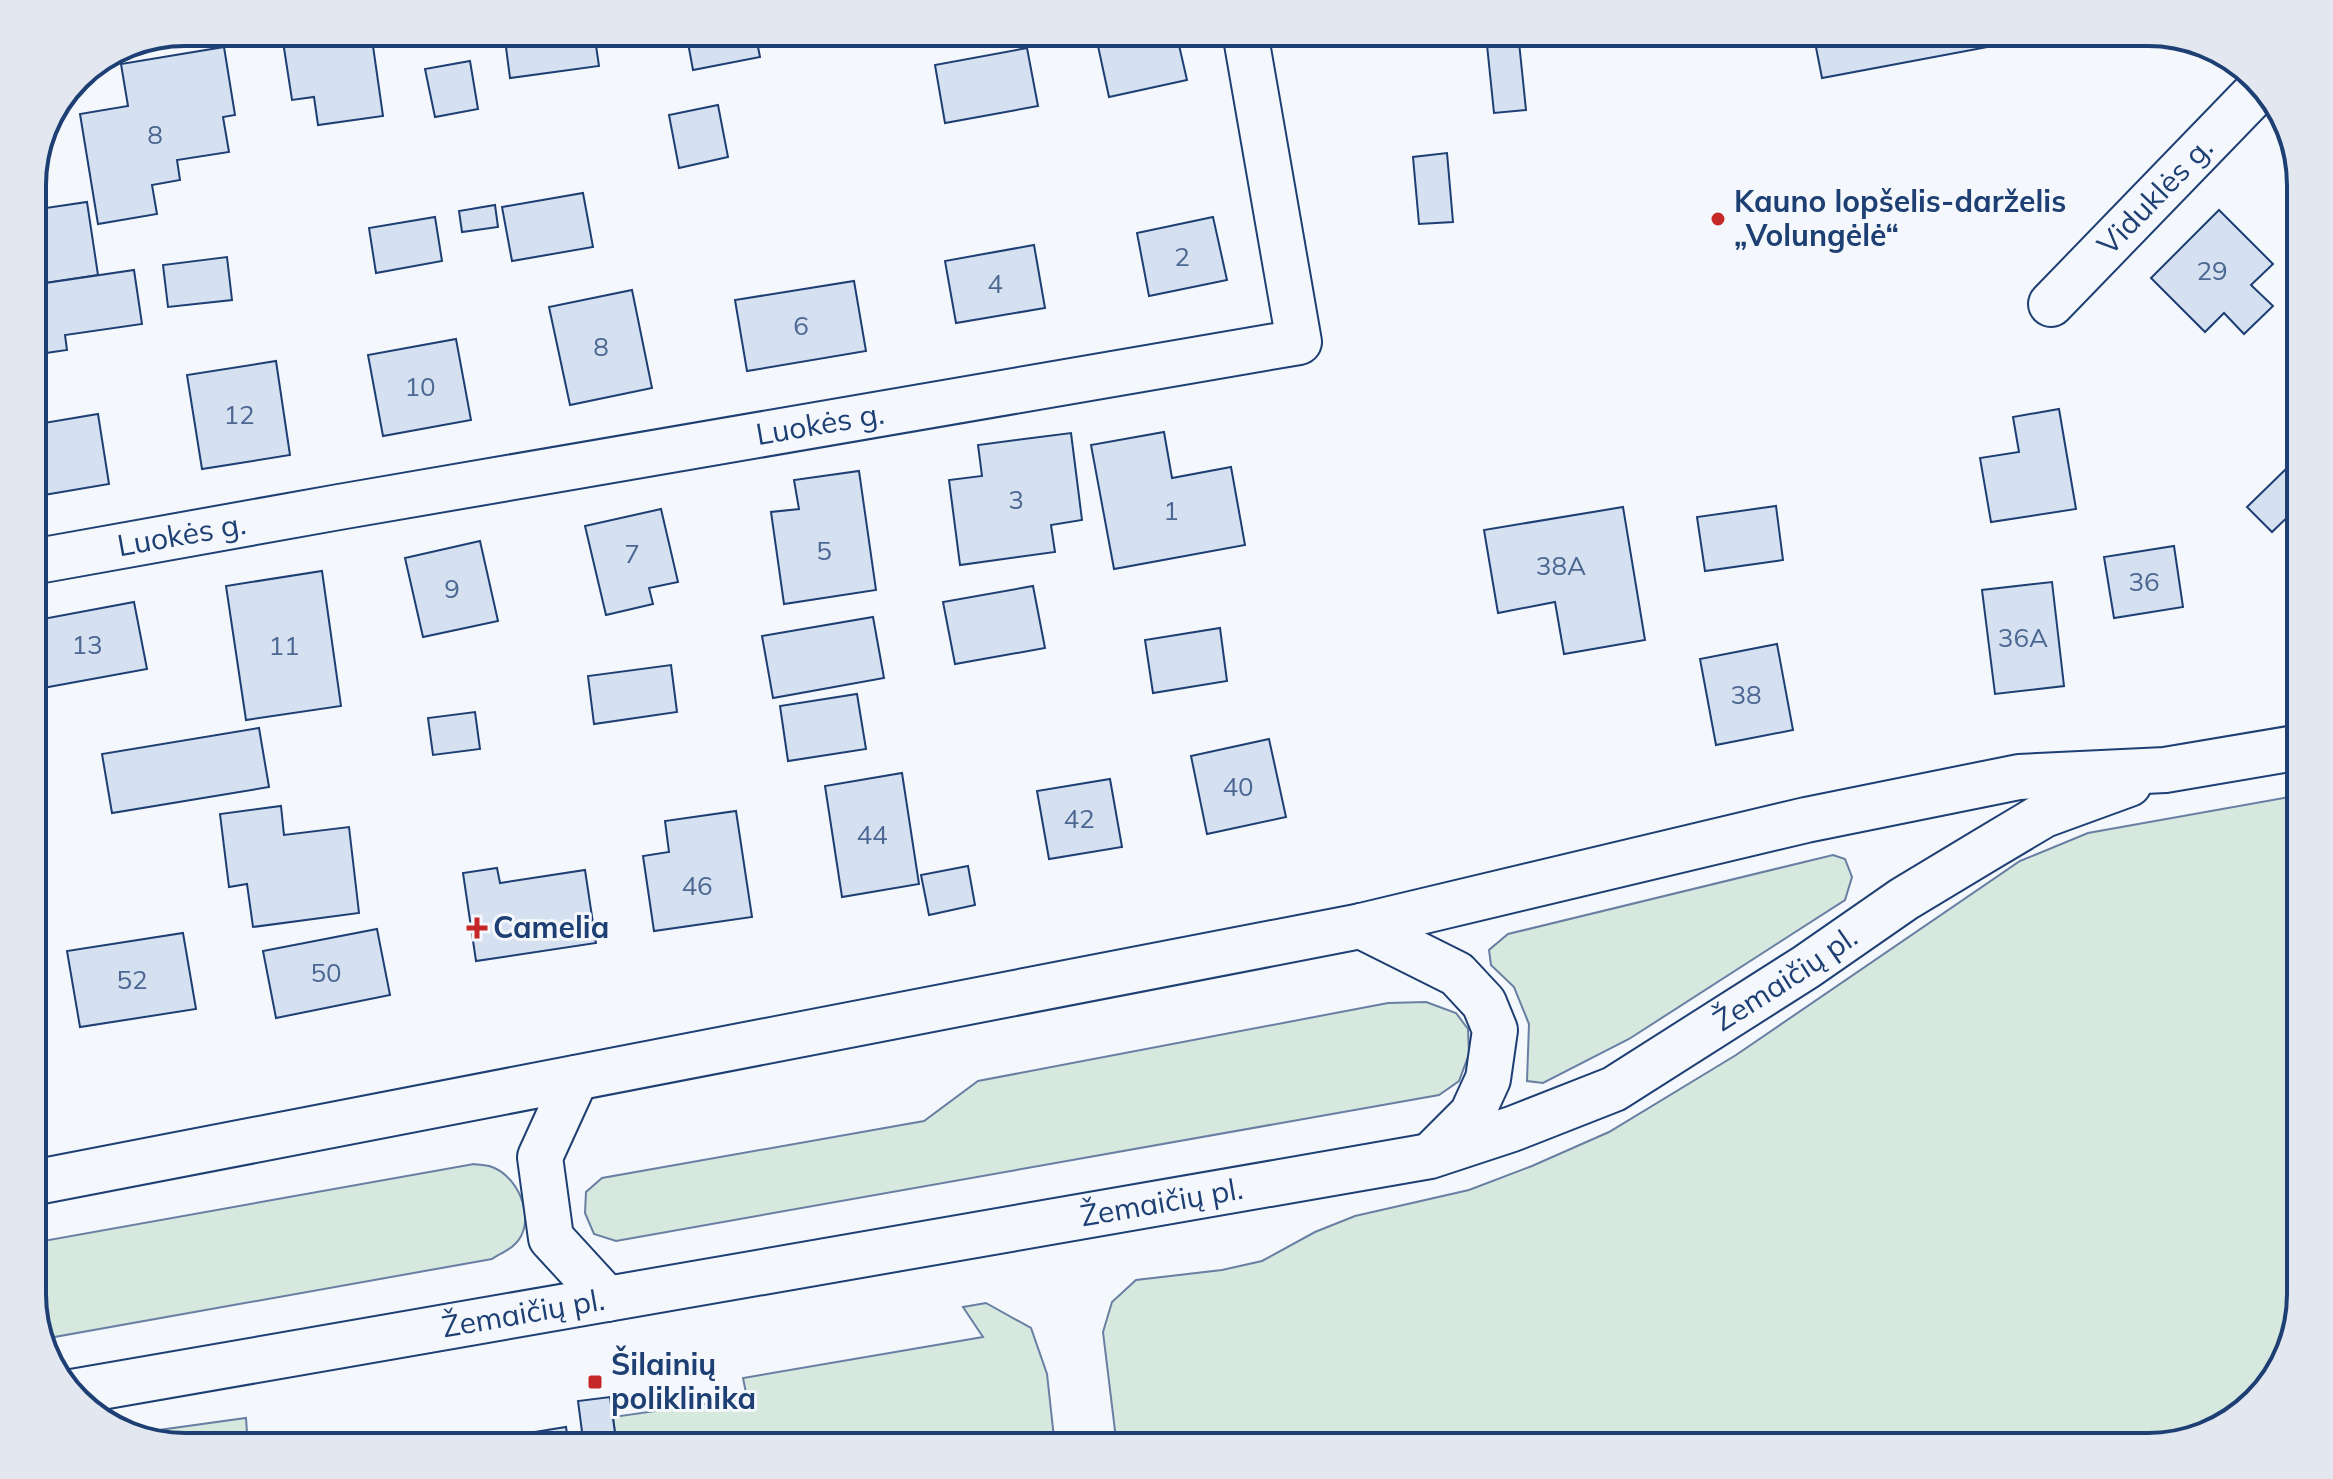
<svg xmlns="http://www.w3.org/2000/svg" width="2333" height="1479" font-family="Mulish,sans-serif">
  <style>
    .green { fill: #d7e8df; stroke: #687fa3; stroke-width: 2 }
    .building { fill: #d5e0f0; stroke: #1d3f73; stroke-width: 2 }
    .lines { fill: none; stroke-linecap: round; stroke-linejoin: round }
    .minor-casing { stroke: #1d3f73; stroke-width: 48 }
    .primary-casing { stroke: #1d3f73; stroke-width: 48 }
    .minor { stroke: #f4f7fb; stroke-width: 44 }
    .primary { stroke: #f4f7fb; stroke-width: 44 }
    .poi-dot { fill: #c62828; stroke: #f4f7fb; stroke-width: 3 }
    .labels { text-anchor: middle; stroke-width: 6; stroke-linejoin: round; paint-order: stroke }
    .number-label { font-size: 26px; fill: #4b6792 }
    .street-label { font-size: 30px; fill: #1d3f73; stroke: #f4f7fb }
    .poi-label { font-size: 30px; font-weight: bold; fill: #1d3f73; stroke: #f4f7fb; text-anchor: start }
    .rim { fill: none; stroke: #1d3f73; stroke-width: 4 }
  </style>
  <rect width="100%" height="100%" fill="#f4f7fb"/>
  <g class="green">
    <path d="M2301,795V1295L2276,1379L2224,1427L2149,1447H1117L1103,1332L1112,1302L1136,1280L1222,1270L1262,1261L1315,1232L1355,1216L1469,1190L1532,1166L1609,1132L1736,1055L2020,861L2088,833Z"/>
    <path d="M1833,855L1845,859L1852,877L1845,900L1629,1039L1543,1083L1527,1081L1529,1024L1514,987L1491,965L1489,950L1508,934Z"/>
    <path d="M1426,1002L1456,1013L1468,1029L1469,1054L1459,1081L1439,1095L616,1241L594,1234L585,1213L586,1192L602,1178L924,1121L978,1081L1388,1003Z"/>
    <path d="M474,1164C479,1165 487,1165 492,1167C520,1177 538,1224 514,1245C508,1251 499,1254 492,1259L43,1339L32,1304V1243Z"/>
    <path d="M986,1303L1031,1328L1047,1374L1055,1447H617L613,1417L747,1398L743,1378L983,1337L963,1307Z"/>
    <path d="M246,1418L248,1447H185L137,1433Z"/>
  </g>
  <g class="building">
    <path d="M302,32H371L383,116L318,125L314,97L292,100L282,35Z"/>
    <path d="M504,32H594L599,66L510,78Z"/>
    <path d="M686,32H755L760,57L693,70Z"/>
    <path d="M1095,32H1176L1187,80L1109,97Z"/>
    <path d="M1813,32H2067L1822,78Z"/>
    <path d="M1519,42L1526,110L1494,113L1487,45Z"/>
    <path d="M224,47L235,115L223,117L229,152L177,160L180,180L152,185L157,214L98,224L80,114L128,106L121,64Z"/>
    <path d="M1027,48L1038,106L945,123L935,65Z"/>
    <path d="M470,61L478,109L435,117L425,69Z"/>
    <path d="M718,105L728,157L679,168L669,115Z"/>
    <path d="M1447,153L1453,222L1419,224L1413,157Z"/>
    <path d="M583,193L593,247L512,261L502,207Z"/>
    <path d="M87,202L98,275L32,285V210Z"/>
    <path d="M495,205L498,227L462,232L459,211Z"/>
    <path d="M2219,210L2273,264L2251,285L2273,306L2244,334L2224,313L2205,332L2151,278Z"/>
    <path d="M435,217L442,261L376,273L369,228Z"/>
    <path d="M1213,217L1227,280L1149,296L1137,233Z"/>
    <path d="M1034,245L1045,308L956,323L945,261Z"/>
    <path d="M227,257L232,300L168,307L163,265Z"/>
    <path d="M134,270L142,324L65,335L67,350L32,355V285Z"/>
    <path d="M854,281L866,351L747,371L735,300Z"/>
    <path d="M632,290L652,388L570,405L549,307Z"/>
    <path d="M456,339L471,420L383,436L368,355Z"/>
    <path d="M276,361L290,455L202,469L187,375Z"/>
    <path d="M2059,409L2076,509L1991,522L1980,458L2019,452L2013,417Z"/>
    <path d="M98,414L109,484L32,497V425Z"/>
    <path d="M1164,432L1172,478L1231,467L1245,545L1114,569L1091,445Z"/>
    <path d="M1071,433L1082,520L1051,525L1055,552L960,565L949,480L982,476L978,445Z"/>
    <path d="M2287,468L2301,482V504L2272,532L2247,507Z"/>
    <path d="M859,471L876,590L784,604L771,512L799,509L794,480Z"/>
    <path d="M1776,506L1783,560L1705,571L1697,517Z"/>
    <path d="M1623,507L1645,640L1564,654L1555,602L1498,613L1484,530Z"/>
    <path d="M661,509L678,582L649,588L653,604L606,615L585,526Z"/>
    <path d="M480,541L498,621L423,637L405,558Z"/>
    <path d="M2174,546L2183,607L2114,618L2104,557Z"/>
    <path d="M322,571L341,706L246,720L226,586Z"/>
    <path d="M2052,582L2064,686L1995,694L1982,590Z"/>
    <path d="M1033,586L1045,648L955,664L943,602Z"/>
    <path d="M134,602L147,669L32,690V621Z"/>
    <path d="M873,617L884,678L773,698L762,636Z"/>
    <path d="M1220,628L1227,681L1153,693L1145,640Z"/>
    <path d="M1777,644L1793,730L1716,745L1700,659Z"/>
    <path d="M671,665L677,712L594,724L588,676Z"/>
    <path d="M857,694L866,749L788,761L780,706Z"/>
    <path d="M475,712L480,749L433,755L428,718Z"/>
    <path d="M259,728L269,787L112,813L102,754Z"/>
    <path d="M1269,739L1286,817L1207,834L1191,756Z"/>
    <path d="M902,773L919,884L842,897L825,786Z"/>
    <path d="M1110,779L1122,847L1049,859L1037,791Z"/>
    <path d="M281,806L284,835L349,827L359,913L253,927L247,884L229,887L220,814Z"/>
    <path d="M736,811L752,917L654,931L643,856L669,852L665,821Z"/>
    <path d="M968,866L975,905L929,915L921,875Z"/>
    <path d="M497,868L500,883L585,870L596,943L476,961L463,873Z"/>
    <path d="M377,929L390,995L276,1018L263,951Z"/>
    <path d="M183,933L196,1009L80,1027L67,951Z"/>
    <path d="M610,1397L617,1447H584L578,1401Z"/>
    <path d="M566,1427L569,1447H524L522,1434Z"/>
  </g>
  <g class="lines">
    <defs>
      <g id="minor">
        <path id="s1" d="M2051,304L2261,87"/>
        <path id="s2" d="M32,562L339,507L1299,342L1245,32"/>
      </g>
      <g id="primary">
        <path d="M1361,926L1457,974L1484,1003L1495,1030L1488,1079L1472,1114L1434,1152"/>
        <path d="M576,1078L540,1157L551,1238L607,1299"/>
        <path d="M32,1183L1361,926L1806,820L2019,777L2165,770L2301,747"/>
        <path id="s3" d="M72,1392L1430,1156L1512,1129L1614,1089L1806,967L1904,899L1987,849L2044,815L2129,784"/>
      </g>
    </defs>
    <use href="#minor" class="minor-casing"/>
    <use href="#primary" class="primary-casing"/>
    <use href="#minor" class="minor"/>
    <use href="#primary" class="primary"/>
  </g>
  <g class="poi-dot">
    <circle cx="1718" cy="219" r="8"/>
    <path d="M473 916h8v8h8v8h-8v8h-8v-8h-8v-8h8z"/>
    <rect x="587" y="1374" width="16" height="16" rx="4"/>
  </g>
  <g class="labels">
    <g class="number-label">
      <text x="155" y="144">8</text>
      <text x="1182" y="266">2</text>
      <text x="2212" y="280">29</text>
      <text x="995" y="293">4</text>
      <text x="801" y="335">6</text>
      <text x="601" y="356">8</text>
      <text x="420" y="396">10</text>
      <text x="239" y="424">12</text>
      <text x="1016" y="509">3</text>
      <text x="1171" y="520">1</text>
      <text x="824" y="560">5</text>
      <text x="632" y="563">7</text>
      <text x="1561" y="575">38A</text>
      <text x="2144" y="591">36</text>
      <text x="452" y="598">9</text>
      <text x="2023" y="647">36A</text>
      <text x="87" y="654">13</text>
      <text x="284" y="655">11</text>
      <text x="1746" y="704">38</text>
      <text x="1238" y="796">40</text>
      <text x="1079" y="828">42</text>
      <text x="872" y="844">44</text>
      <text x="697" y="895">46</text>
      <text x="326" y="982">50</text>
      <text x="132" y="989">52</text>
    </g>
    <g class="street-label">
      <text dy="10" stroke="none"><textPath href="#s1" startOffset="150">Viduklės g.</textPath></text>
      <text dy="10" stroke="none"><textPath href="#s2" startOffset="800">Luokės g.</textPath></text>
      <text dy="10" stroke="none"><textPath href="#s2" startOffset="152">Luokės g.</textPath></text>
      <text dy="10" stroke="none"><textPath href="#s3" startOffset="1778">Žemaičių pl.</textPath></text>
      <text dy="10" stroke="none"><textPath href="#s3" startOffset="1106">Žemaičių pl.</textPath></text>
      <text dy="10" stroke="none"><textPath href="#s3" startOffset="458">Žemaičių pl.</textPath></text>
    </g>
    <g class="poi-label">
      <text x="1734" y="212">Kauno lopšelis-darželis<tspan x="1734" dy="34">„Volungėlė“</tspan></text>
      <text x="493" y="938">Camelia</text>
      <text x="611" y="1375">Šilainių<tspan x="611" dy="34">poliklinika</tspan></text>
    </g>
  </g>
  <path d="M0 0H2333V1479H0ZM185 46H2148A139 139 0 0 1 2287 185V1294A139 139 0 0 1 2148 1433H185A139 139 0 0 1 46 1294V185A139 139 0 0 1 185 46Z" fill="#e3e8f0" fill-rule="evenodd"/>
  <path class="rim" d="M185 46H2148A139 139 0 0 1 2287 185V1294A139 139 0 0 1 2148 1433H185A139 139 0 0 1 46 1294V185A139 139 0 0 1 185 46Z"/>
</svg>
